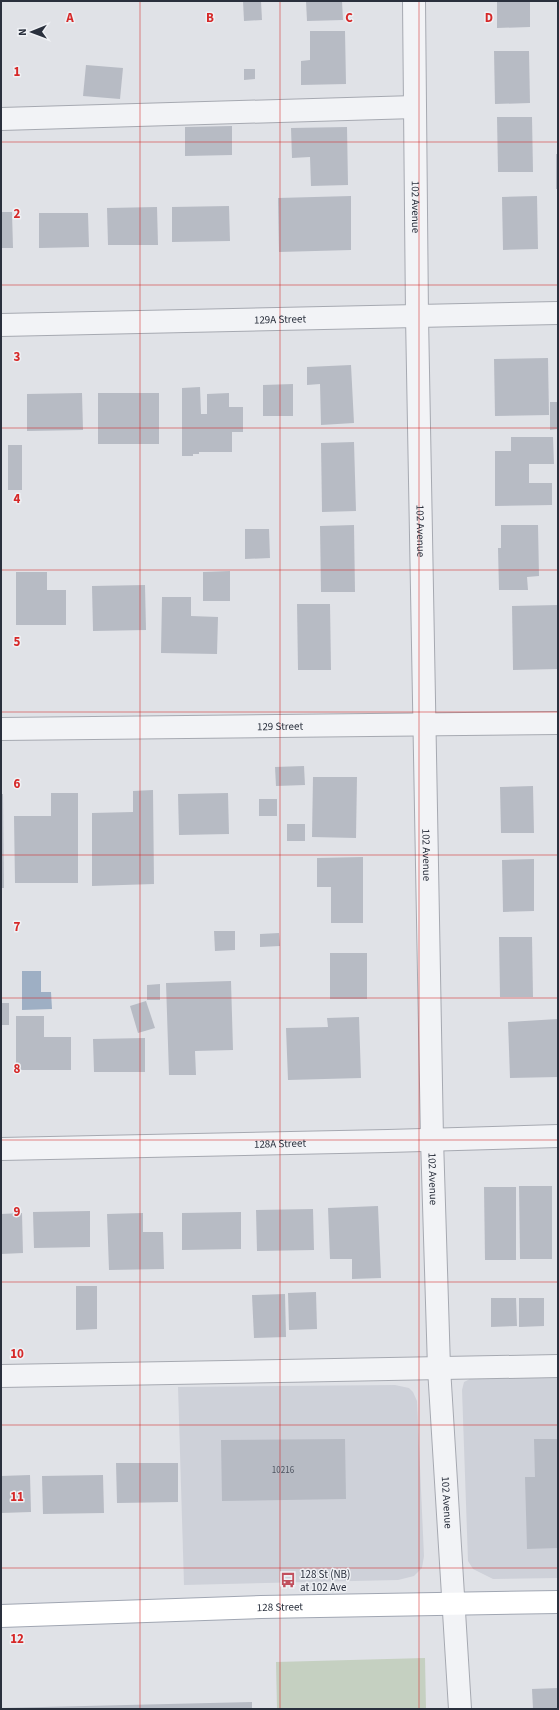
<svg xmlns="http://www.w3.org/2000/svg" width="559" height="1710" font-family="'Source Sans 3',sans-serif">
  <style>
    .built { fill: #ced1d9 }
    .green { fill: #c5d0c1 }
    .water { fill: #9eafc4 }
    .building { fill: #b7bbc4 }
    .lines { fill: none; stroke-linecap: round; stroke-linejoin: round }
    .minor-casing { stroke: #a6a9b1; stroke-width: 24 }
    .major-casing { stroke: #a0a6b2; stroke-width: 24 }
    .minor { stroke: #f2f3f6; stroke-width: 22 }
    .major { stroke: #fff; stroke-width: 22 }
    .grid { fill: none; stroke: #d62828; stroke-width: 1; stroke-opacity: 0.55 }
    .labels { text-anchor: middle; stroke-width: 3; stroke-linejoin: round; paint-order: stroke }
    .number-label { font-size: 9px; fill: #4d535f }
    .street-label { font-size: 11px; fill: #2a303d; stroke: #eff1f5 }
    .poi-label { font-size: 11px; fill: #2a303d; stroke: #eff1f5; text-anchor: start }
    .grid-label { font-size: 13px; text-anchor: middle; font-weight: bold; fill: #d62828; stroke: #eff1f5; stroke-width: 3; stroke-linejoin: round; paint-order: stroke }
  </style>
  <rect width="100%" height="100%" fill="#e0e2e7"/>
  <g class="built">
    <path d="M558,1377V1578L493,1579L473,1569L468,1561L462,1390L464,1382L472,1378Z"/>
    <path d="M395,1385L409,1388L413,1392L417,1401L424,1556L422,1568L414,1576L398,1580L184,1585L178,1387Z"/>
  </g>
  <path class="green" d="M425,1658L426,1709H277L276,1662Z"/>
  <path class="water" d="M22,971H41V992H51L52,1009L22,1010Z"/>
  <g class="building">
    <path d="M243,1H261L262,20L244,21Z"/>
    <path d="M306,1H342L343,20L307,21Z"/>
    <path d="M497,1H530V27L497,28Z"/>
    <path d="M310,31H345L346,84L301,85V61L310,60Z"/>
    <path d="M494,51H529L530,103L495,104Z"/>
    <path d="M86,65L123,68L120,99L83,96Z"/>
    <path d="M244,69H255V79L244,80Z"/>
    <path d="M497,117H532L533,172H498Z"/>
    <path d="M232,126V155L185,156V127Z"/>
    <path d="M347,127L348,185L311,186L310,157L292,158L291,128Z"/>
    <rect x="556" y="154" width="2" height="35"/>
    <path d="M351,196V250L279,252L278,198Z"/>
    <path d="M537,196L538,249L503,250L502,197Z"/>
    <path d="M229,206L230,241L172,242V207Z"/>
    <path d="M157,207L158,245H108L107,208Z"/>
    <path d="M1,212H12L13,248H1Z"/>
    <path d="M39,213H88L89,247L39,248Z"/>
    <path d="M548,358L549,415L495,416L494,359Z"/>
    <path d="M351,365L354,423L321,425L320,384L307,385V367Z"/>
    <path d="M293,384V416H263V385Z"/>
    <path d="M200,387L201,414H207V394L229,393V407H243V432H232V452H199V454H193V456H182V388Z"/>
    <path d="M82,393L83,430L27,431V394Z"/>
    <rect x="98" y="393" width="61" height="51"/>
    <path d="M550,402H558V429L550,430Z"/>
    <path d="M511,437H553L554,464H529V483H552V505L495,506V451H511Z"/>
    <path d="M354,442L356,511L322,512L321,443Z"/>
    <rect x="8" y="445" width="14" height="45"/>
    <path d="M354,525L355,592H321L320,526Z"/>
    <path d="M501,525H538L539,576L527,577L528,590H499L498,548H501Z"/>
    <path d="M245,529H269L270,558L245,559Z"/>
    <path d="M230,571V601H203V572Z"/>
    <path d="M16,572H47V590H66V625H16Z"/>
    <path d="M145,585L146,630L93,631L92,586Z"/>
    <path d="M162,597H191V616L218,617L217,654L161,653Z"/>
    <path d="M297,604H330L331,670H298Z"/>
    <path d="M558,605V669L513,670L512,606Z"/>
    <path d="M304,766L305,785L276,786L275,767Z"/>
    <path d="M313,777H357L356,838L312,837Z"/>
    <path d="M533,786L534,833H501L500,787Z"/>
    <path d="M153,790L154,884L92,886V813L133,812V791Z"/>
    <path d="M51,793H78V883H15L14,816H51Z"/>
    <path d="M228,793L229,834L179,835L178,794Z"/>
    <path d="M1,794H3L4,888H1Z"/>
    <rect x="259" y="799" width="18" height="17"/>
    <rect x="287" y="824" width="18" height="17"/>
    <path d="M363,857V923H331V887H317V858Z"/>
    <path d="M534,859V911L503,912L502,860Z"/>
    <path d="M214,931H235V950L215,951Z"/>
    <path d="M279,933L280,946L260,947V934Z"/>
    <path d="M499,937H532L533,997H500Z"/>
    <rect x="330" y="953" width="37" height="46"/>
    <path d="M231,981L233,1050L195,1051L196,1075H169L166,983Z"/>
    <path d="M160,984V1000H147V985Z"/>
    <path d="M146,1001L155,1028L138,1033L130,1006Z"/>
    <rect x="1" y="1003" width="8" height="22"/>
    <path d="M16,1016H44V1037H71V1070H16Z"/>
    <path d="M359,1017L361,1078L288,1080L286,1028L328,1027L327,1018Z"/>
    <path d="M558,1019V1077L510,1078L508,1022Z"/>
    <path d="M145,1038V1072H94L93,1039Z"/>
    <path d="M519,1186H552V1259H520Z"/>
    <path d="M484,1187H516V1260H485Z"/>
    <path d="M378,1206L381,1278L352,1279V1259H330L328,1208Z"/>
    <path d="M313,1209L314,1250L257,1251L256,1210Z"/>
    <path d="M90,1211V1247L34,1248L33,1212Z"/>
    <path d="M241,1212V1249L182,1250V1213Z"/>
    <path d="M22,1213L23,1253L1,1254V1214Z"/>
    <path d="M143,1213V1232H163L164,1269L109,1270L107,1214Z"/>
    <path d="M76,1286H97V1329L76,1330Z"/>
    <path d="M316,1292L317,1329L289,1330L288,1293Z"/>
    <path d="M285,1294L286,1337L254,1338L252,1295Z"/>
    <path d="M491,1298H516L517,1326L491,1327Z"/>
    <path d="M519,1298H544V1326L519,1327Z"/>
    <path d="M345,1439L346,1499L222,1501L221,1440Z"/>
    <path d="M534,1439H558V1548L527,1549L525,1477H535Z"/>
    <path d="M116,1463H178V1502L117,1503Z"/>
    <path d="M30,1475L31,1512L1,1513V1476Z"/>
    <path d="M103,1475L104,1513L43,1514L42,1476Z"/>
    <path d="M558,1688V1709H533L532,1689Z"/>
    <path d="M252,1702V1709H1V1708Z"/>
  </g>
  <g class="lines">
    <defs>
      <g id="minor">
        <path id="s1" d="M414,1L417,316L432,1139L439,1368L460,1709"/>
        <path d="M1,119L415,107"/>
        <path id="s2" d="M1,325L558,313"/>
        <path id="s3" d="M1,729L558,723"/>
        <path id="s4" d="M1,1149L388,1141L558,1136"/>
        <path d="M1,1376L558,1366"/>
      </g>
      <g id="major">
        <path id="s5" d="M1,1616L261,1607L558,1602"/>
      </g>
    </defs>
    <use href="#minor" class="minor-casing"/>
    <use href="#major" class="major-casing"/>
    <use href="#minor" class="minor"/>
    <use href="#major" class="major"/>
  </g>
  <path class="grid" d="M140,1V1709M280,1V1709M419,1V1709M1,142H558M1,285H558M1,428H558M1,570H558M1,712H558M1,855H558M1,998H558M1,1140H558M1,1282H558M1,1425H558M1,1568H558"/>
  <defs>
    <symbol id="bus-bare" viewBox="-9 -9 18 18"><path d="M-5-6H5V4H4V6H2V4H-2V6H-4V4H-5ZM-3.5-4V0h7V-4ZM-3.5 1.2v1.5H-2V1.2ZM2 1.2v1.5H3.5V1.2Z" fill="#c14f5d" stroke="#eff1f5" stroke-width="2.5" paint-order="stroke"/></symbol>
  </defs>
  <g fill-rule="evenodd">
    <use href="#bus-bare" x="277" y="1569" width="22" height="22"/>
  </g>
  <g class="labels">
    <g class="number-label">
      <text x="283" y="1473">10216</text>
    </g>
    <g class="street-label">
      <text dy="4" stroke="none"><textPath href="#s1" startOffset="206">102 Avenue</textPath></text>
      <text dy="4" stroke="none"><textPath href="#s2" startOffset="279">129A Street</textPath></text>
      <text dy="4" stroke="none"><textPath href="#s1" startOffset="530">102 Avenue</textPath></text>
      <text dy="4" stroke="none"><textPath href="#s3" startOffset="279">129 Street</textPath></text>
      <text dy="4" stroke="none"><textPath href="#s1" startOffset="854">102 Avenue</textPath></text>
      <text dy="4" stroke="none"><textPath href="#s4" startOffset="279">128A Street</textPath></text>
      <text dy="4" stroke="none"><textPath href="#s1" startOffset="1178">102 Avenue</textPath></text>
      <text dy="4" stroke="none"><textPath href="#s1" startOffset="1502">102 Avenue</textPath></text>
      <text dy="4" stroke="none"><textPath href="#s5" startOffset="279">128 Street</textPath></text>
    </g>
    <g class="poi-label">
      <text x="300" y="1578">128 St (NB)<tspan x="300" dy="13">at 102 Ave</tspan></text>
    </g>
  </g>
  <g class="grid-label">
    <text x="70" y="22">A</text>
    <text x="210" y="22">B</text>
    <text x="349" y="22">C</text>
    <text x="489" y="22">D</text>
    <text x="17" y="76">1</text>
    <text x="17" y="218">2</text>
    <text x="17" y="361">3</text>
    <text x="17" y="503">4</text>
    <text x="17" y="646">5</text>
    <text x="17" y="788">6</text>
    <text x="17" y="931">7</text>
    <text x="17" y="1073">8</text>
    <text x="17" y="1216">9</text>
    <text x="17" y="1358">10</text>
    <text x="17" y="1501">11</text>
    <text x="17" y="1643">12</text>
  </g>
  <rect width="559" height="1710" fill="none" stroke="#2a303d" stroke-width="4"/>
  <g transform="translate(32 32) rotate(269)" stroke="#eff1f5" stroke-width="3" paint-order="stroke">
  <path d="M0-3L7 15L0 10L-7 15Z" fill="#2a303d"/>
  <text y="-6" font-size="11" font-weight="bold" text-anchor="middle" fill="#2a303d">N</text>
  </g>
</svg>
